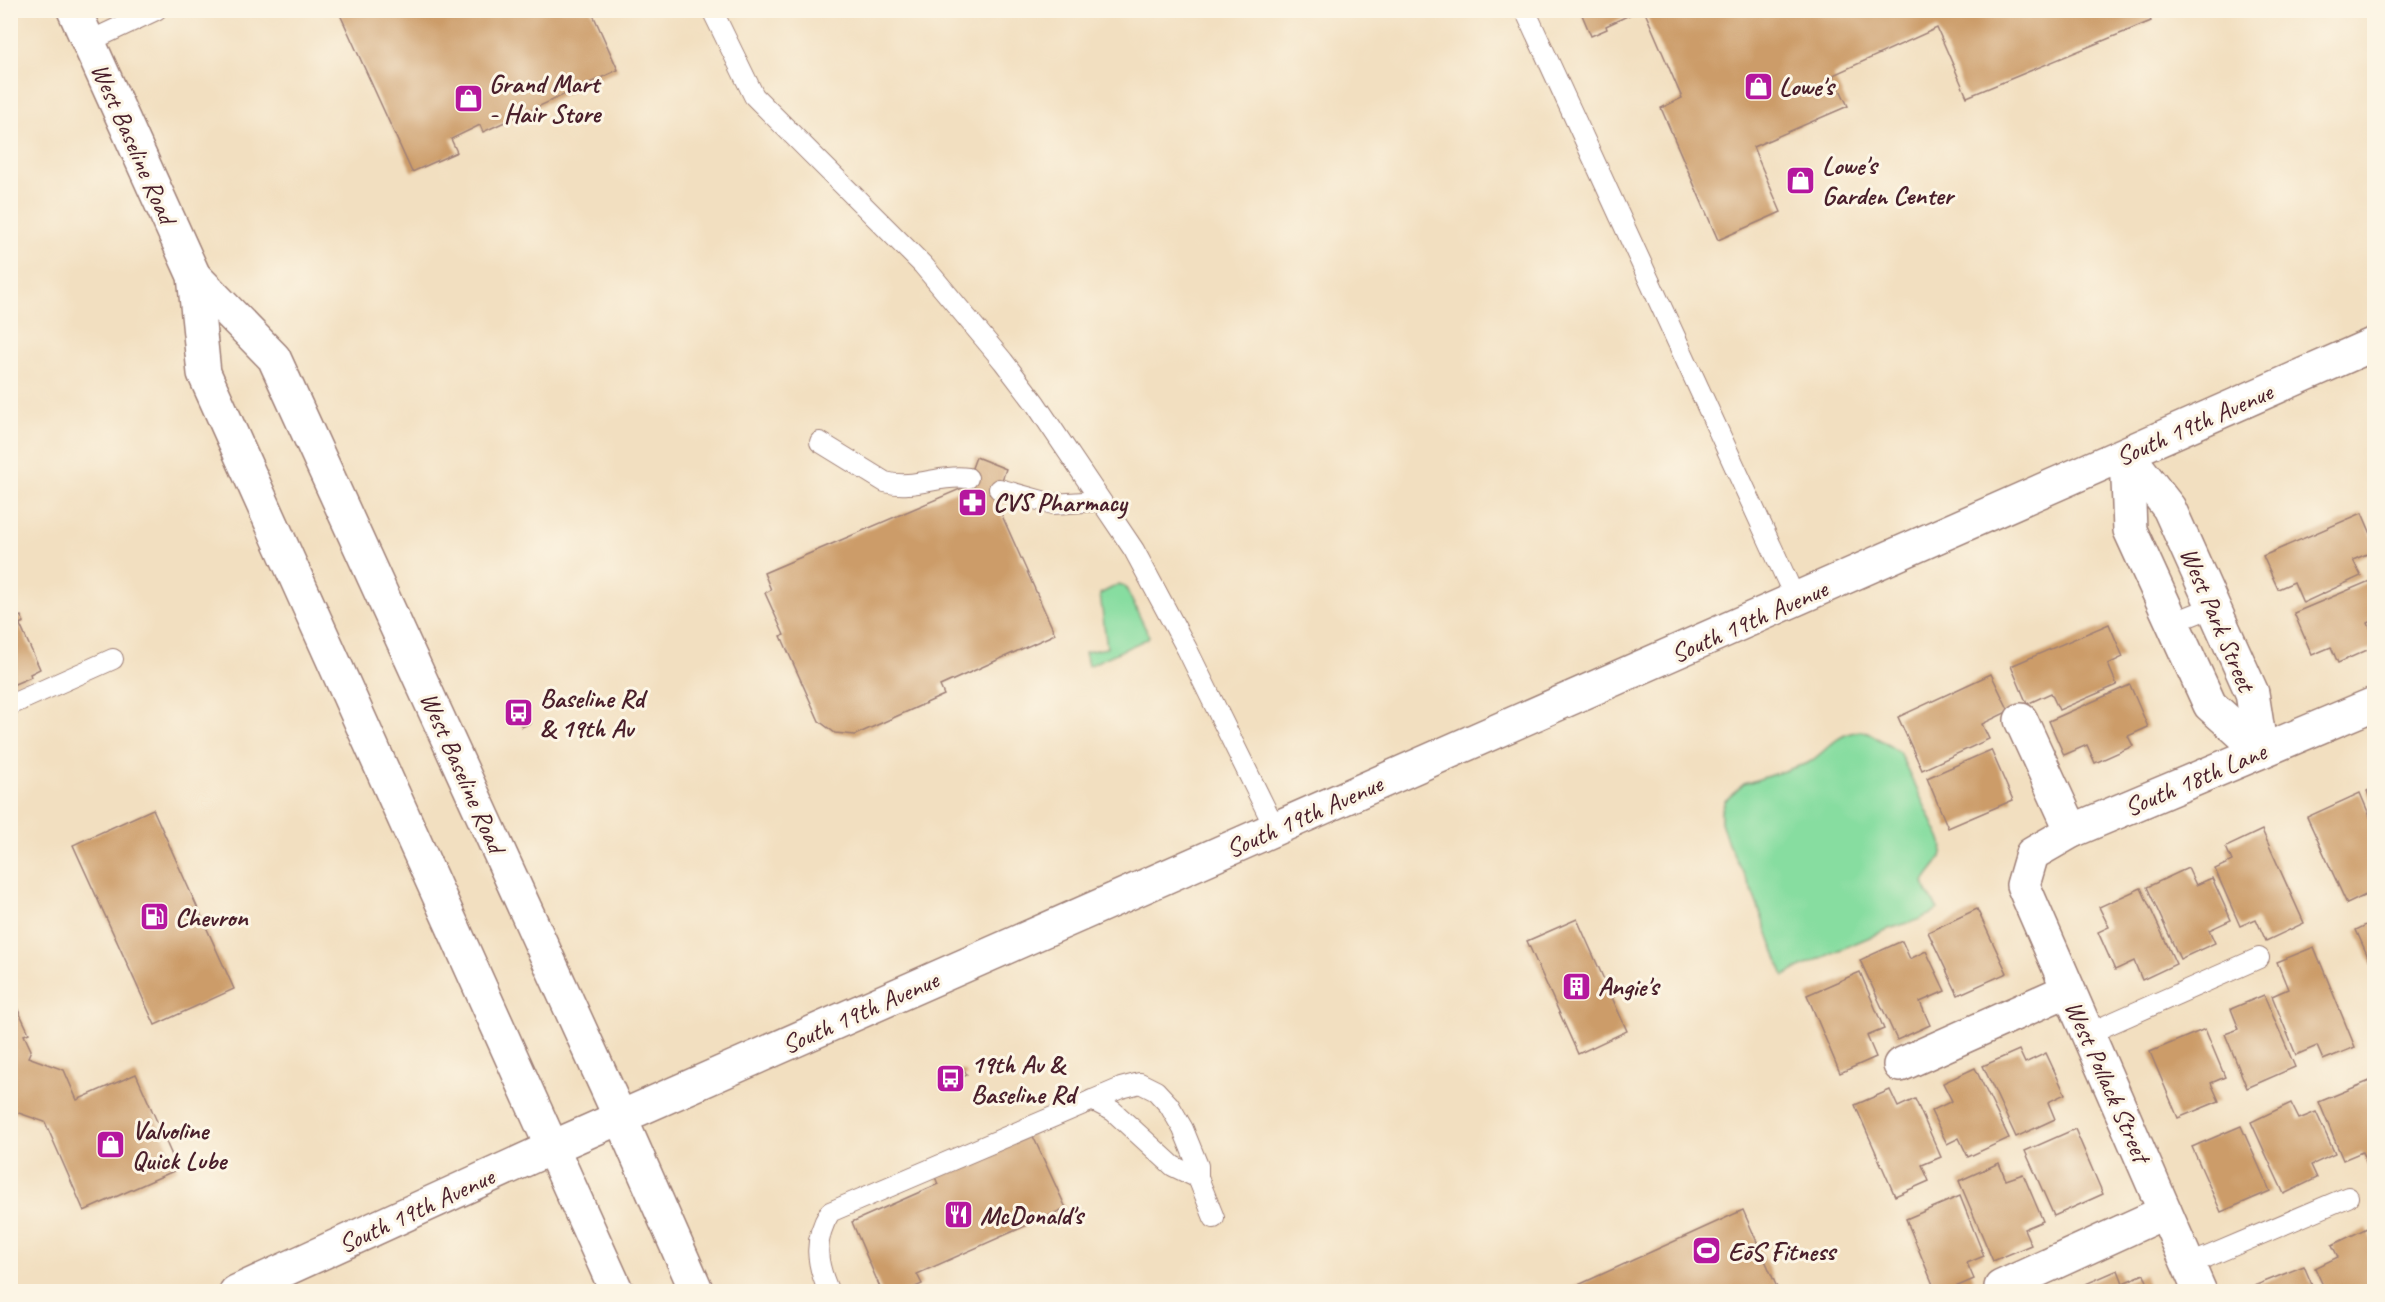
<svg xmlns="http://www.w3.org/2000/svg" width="2385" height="1302" font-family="Caveat,sans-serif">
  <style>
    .green { fill: #87dda0; stroke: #687e66; stroke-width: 1.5 }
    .building { fill: #cc9c69 }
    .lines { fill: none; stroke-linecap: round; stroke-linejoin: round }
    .service-casing { stroke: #9e7f76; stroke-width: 22 }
    .minor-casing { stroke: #9e7f76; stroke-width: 36 }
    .secondary-casing { stroke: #9e7f76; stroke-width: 36 }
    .primary-casing { stroke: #9e7f76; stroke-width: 36 }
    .service { stroke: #fff; stroke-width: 20 }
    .minor { stroke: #fff; stroke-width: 33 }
    .secondary { stroke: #fff; stroke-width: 33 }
    .primary { stroke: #fff; stroke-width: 33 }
    .labels { text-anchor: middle; stroke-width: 6; stroke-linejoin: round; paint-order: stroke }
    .poi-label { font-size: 26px; font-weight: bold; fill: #4a1f2b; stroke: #fcf5e5; text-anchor: start }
    .street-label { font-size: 26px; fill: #4a1f2b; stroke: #fcf5e5 }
  </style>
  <rect width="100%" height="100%" fill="#fcf5e5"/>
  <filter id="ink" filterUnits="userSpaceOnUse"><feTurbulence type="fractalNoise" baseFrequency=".0167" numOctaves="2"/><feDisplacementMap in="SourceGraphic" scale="12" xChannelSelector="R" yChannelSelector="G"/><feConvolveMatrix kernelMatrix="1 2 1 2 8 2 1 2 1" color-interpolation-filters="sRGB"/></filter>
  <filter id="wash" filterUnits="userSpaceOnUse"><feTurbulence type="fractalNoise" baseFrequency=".008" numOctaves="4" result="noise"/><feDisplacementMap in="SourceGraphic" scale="24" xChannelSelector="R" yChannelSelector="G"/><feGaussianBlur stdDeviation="1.35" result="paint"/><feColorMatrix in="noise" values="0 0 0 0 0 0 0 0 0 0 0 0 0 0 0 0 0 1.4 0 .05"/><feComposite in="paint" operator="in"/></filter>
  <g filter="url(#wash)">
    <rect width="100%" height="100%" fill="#f2dfc0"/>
    <g class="green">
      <path d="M1119,584L1125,586L1149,636L1147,639L1088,666L1085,652L1107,648L1100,594Z"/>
      <path d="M1860,731L1871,734L1899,752L1942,842C1946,861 1931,867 1924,882L1927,892L1938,909C1923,921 1904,923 1886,930C1852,945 1818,958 1784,976L1751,888L1728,844L1721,822V812L1725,801L1744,784L1808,763C1829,750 1833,735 1860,731Z"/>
    </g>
    <g id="blocks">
      <g class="building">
        <path d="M338,10H591L618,70L483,132L480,125L451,139L457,152L412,172Z"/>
        <path d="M1580,10H1640L1606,26L1607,29L1591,36Z"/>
        <path d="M1644,10H2146L2151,21L1967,97L1937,28L1833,75L1848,106L1753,147L1781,212L1718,240L1661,108L1682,98Z"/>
        <path d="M976,457L1006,469L995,500L1055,634L940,686L944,695L855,735L835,733L819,721L781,636L784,635L765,593L771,590L764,573L965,487Z"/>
        <path d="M2362,513L2374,541V551L2353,560L2361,576L2303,603L2294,582L2278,589L2263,556Z"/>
        <path d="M2372,580L2374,586V620L2368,623L2374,637V647L2338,663L2331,647L2312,655L2294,613Z"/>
        <path d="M21,616L24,622L12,627L20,625L40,669L30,674L31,677L10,686V621Z"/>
        <path d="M2109,624L2123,657L2108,664L2117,685L2059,710L2051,693L2027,704L2011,666Z"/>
        <path d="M1991,674L2009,711L1982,724L1989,739L1922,770L1898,717Z"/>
        <path d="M2130,685L2148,727L2128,736L2133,746L2095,763L2087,745L2064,755L2049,721Z"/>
        <path d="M521,705L530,723L522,727L513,708Z"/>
        <path d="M1991,750L2013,800L1948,828L1927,778Z"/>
        <path d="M2374,787V807L2367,791Z"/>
        <path d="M2360,793L2374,826V891L2347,904L2307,817Z"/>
        <path d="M153,809L234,989L155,1025L73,845Z"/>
        <path d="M2262,830L2304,923L2266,941L2256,919L2240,926L2215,869L2232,861L2226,847Z"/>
        <path d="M2188,868L2196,885L2212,878L2231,920L2209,930L2215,943L2180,959L2147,887Z"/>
        <path d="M2141,888L2176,964L2142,980L2134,961L2115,970L2098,932L2109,927L2099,907Z"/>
        <path d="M1977,909L2007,973L1958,995L1928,932Z"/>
        <path d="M1577,919L1627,1031L1578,1054L1527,941Z"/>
        <path d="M2374,921V970L2356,930Z"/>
        <path d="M1902,941L1910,959L1926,951L1945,991L1920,1002L1930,1025L1897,1040L1860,960Z"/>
        <path d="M2314,947L2355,1047L2323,1060L2317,1046L2296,1055L2272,996L2288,989L2277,962Z"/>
        <path d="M1860,972L1884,1029L1867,1036L1876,1057L1840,1073L1807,995Z"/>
        <path d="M10,993L29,1033L24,1035L31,1050L28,1057L64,1070L77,1100L136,1074L178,1169L84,1211L45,1122L10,1110Z"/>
        <path d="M2264,995L2295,1067L2247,1088L2225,1034L2239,1029L2231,1009Z"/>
        <path d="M2205,1029L2225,1077L2211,1083L2219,1101L2178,1118L2150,1052Z"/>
        <path d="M2019,1050L2025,1063L2046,1053L2065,1094L2048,1102L2055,1119L2016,1137L1983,1066Z"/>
        <path d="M1975,1068L2009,1138L1968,1157L1959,1138L1947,1144L1931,1111L1952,1101L1943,1083Z"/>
        <path d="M964,1070L967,1075L948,1084L946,1078Z"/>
        <path d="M2372,1080L2374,1085V1167L2369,1169L2362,1152L2343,1160L2319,1102Z"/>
        <path d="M1890,1090L1898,1107L1915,1099L1941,1157L1922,1165L1929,1181L1895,1196L1855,1105Z"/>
        <path d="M2291,1103L2299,1119L2316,1112L2335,1154L2311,1165L2317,1178L2284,1194L2251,1122Z"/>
        <path d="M2241,1126L2270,1191L2221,1212L2192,1147Z"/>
        <path d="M2075,1129L2103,1194L2054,1216L2025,1151Z"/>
        <path d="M1032,1134L1066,1208L917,1274L922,1284L905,1292H882L852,1222L938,1184L935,1177Z"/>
        <path d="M1999,1163L2006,1180L2023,1174L2043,1221L2024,1229L2031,1245L1993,1261L1959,1181Z"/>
        <path d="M1960,1196L1984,1256L1967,1263L1974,1279L1944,1292H1936L1906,1219Z"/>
        <path d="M1743,1210L1779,1292H1563Z"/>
        <path d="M2367,1228L2374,1245V1292H2326L2315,1268L2338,1257L2332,1245Z"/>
        <path d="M2304,1266L2315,1292H2256L2254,1286Z"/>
        <path d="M2118,1270L2123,1283L2144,1274L2151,1292H2084L2081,1286Z"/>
      </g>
    </g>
  </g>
  <g filter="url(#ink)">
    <use href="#blocks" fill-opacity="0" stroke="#9e7f76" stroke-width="1.5"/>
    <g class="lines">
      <defs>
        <g id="service">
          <path d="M712,10L754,96L923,265L1003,361L1035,403L1134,550L1187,649L1275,828"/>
          <path d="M1525,10L1796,600"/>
          <path d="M88,42L156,10"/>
          <path d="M820,442L885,482C914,490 939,474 968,478"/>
          <path d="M999,489L1053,504L1100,501"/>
          <path d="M2172,623L2213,607"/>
          <path d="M10,705L113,659"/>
          <path d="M2087,1034L2259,958"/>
          <path d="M1092,1100L1113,1111L1173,1166L1198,1178"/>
          <path d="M2188,1265L2348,1197"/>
          <path d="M829,1292C816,1263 813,1240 830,1212L1121,1088L1140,1083L1156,1091L1169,1105L1183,1129L1198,1166V1178L1214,1218"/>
        </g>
        <g id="minor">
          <path d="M2127,454L2130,530L2210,705L2261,751"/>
          <path d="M2127,454L2169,508L2252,693L2261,751"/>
          <path d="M2021,720L2072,831"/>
          <path d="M1900,1065L2068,990"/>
          <path d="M2001,1287L2165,1212"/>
          <path d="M2200,1292L2023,885L2032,854L2072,831L2374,704"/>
        </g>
        <path id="secondary" d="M236,1292L553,1147"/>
        <g id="primary">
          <path d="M74,10L194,276L204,373L617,1292"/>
          <path d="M194,276L274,358L620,1117L697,1292"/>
          <path d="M553,1147L2374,344"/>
        </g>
      </defs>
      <use href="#service" class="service-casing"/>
      <use href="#minor" class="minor-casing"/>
      <use href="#secondary" class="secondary-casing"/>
      <use href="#primary" class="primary-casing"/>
      <use href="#service" class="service"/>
      <use href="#minor" class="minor"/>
      <use href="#secondary" class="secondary"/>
      <use href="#primary" class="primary"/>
    </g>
  </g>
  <defs>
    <symbol id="shop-square" viewBox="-11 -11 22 22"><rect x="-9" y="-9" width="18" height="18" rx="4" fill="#b5179e" stroke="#fcf5e5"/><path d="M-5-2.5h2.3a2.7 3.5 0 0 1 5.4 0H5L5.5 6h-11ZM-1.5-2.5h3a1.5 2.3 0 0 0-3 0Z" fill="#fff"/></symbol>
    <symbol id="pharmacy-square" viewBox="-11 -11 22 22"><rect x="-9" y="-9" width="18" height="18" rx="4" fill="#b5179e" stroke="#fcf5e5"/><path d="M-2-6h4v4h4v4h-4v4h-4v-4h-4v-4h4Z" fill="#fff"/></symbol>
    <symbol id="bus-square" viewBox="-11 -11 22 22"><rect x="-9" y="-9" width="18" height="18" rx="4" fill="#b5179e" stroke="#fcf5e5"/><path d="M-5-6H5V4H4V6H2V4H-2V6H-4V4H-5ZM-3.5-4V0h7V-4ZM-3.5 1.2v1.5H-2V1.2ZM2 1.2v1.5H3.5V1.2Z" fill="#fff"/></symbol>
    <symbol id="fuel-square" viewBox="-11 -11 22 22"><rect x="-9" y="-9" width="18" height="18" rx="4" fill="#b5179e" stroke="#fcf5e5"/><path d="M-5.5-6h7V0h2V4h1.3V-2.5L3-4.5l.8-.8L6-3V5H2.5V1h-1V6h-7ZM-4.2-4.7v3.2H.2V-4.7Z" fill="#fff"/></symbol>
    <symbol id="building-square" viewBox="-11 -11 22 22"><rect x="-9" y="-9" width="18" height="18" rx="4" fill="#b5179e" stroke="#fcf5e5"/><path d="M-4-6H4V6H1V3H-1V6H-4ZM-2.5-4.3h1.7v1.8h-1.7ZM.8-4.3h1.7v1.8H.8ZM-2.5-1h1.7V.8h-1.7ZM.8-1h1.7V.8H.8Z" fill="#fff"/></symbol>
    <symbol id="restaurant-square" viewBox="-11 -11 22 22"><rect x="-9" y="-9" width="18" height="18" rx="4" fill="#b5179e" stroke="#fcf5e5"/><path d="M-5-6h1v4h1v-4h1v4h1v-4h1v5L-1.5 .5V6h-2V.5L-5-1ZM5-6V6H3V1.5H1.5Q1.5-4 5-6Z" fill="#fff"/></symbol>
    <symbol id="stadium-square" viewBox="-11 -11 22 22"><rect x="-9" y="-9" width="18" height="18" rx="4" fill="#b5179e" stroke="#fcf5e5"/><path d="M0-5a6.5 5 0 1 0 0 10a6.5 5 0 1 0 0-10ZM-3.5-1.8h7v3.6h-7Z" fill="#fff"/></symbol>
  </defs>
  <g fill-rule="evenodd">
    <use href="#shop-square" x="1742" y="70" width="33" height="33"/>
    <use href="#shop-square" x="452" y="82" width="33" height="33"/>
    <use href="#shop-square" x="1784" y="164" width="33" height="33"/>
    <use href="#pharmacy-square" x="956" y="486" width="33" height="33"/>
    <use href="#bus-square" x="502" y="696" width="33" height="33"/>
    <use href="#fuel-square" x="138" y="900" width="33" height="33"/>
    <use href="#building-square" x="1560" y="970" width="33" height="33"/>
    <use href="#bus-square" x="934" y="1062" width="33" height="33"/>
    <use href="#shop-square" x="94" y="1128" width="33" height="33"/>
    <use href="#restaurant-square" x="942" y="1198" width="33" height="33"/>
    <use href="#stadium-square" x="1690" y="1234" width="33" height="33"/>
  </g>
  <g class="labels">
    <g class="poi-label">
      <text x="489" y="92">Grand Mart<tspan x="489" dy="30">- Hair Store</tspan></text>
      <text x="1779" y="95">Lowe's</text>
      <text x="1822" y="174">Lowe's<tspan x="1822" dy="30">Garden Center</tspan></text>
      <text x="993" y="511">CVS Pharmacy</text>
      <text x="540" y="707">Baseline Rd<tspan x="540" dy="30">&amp; 19th Av</tspan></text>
      <text x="175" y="926">Chevron</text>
      <text x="1598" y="995">Angie's</text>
      <text x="971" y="1073">19th Av &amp;<tspan x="971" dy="30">Baseline Rd</tspan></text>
      <text x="132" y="1139">Valvoline<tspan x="132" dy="30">Quick Lube</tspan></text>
      <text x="980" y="1224">McDonald's</text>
      <text x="1728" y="1260">EōS Fitness</text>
    </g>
    <g class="street-label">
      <text transform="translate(134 143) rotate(66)" y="9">West Baseline Road</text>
      <text transform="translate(2194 424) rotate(-24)" y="9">South 19th Avenue</text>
      <text transform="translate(2218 619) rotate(67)" y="9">West Park Street</text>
      <text transform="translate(1749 621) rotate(-24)" y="9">South 19th Avenue</text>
      <text transform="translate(463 772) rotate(66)" y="9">West Baseline Road</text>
      <text transform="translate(2195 779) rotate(-23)" y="9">South 18th Lane</text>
      <text transform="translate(1304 816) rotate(-24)" y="9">South 19th Avenue</text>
      <text transform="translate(860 1012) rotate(-24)" y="9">South 19th Avenue</text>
      <text transform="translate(2108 1081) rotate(66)" y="9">West Pollack Street</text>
      <text transform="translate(416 1210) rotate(-25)" y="9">South 19th Avenue</text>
    </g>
  </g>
  <rect width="2385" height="1302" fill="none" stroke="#fcf5e5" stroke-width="36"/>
</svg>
